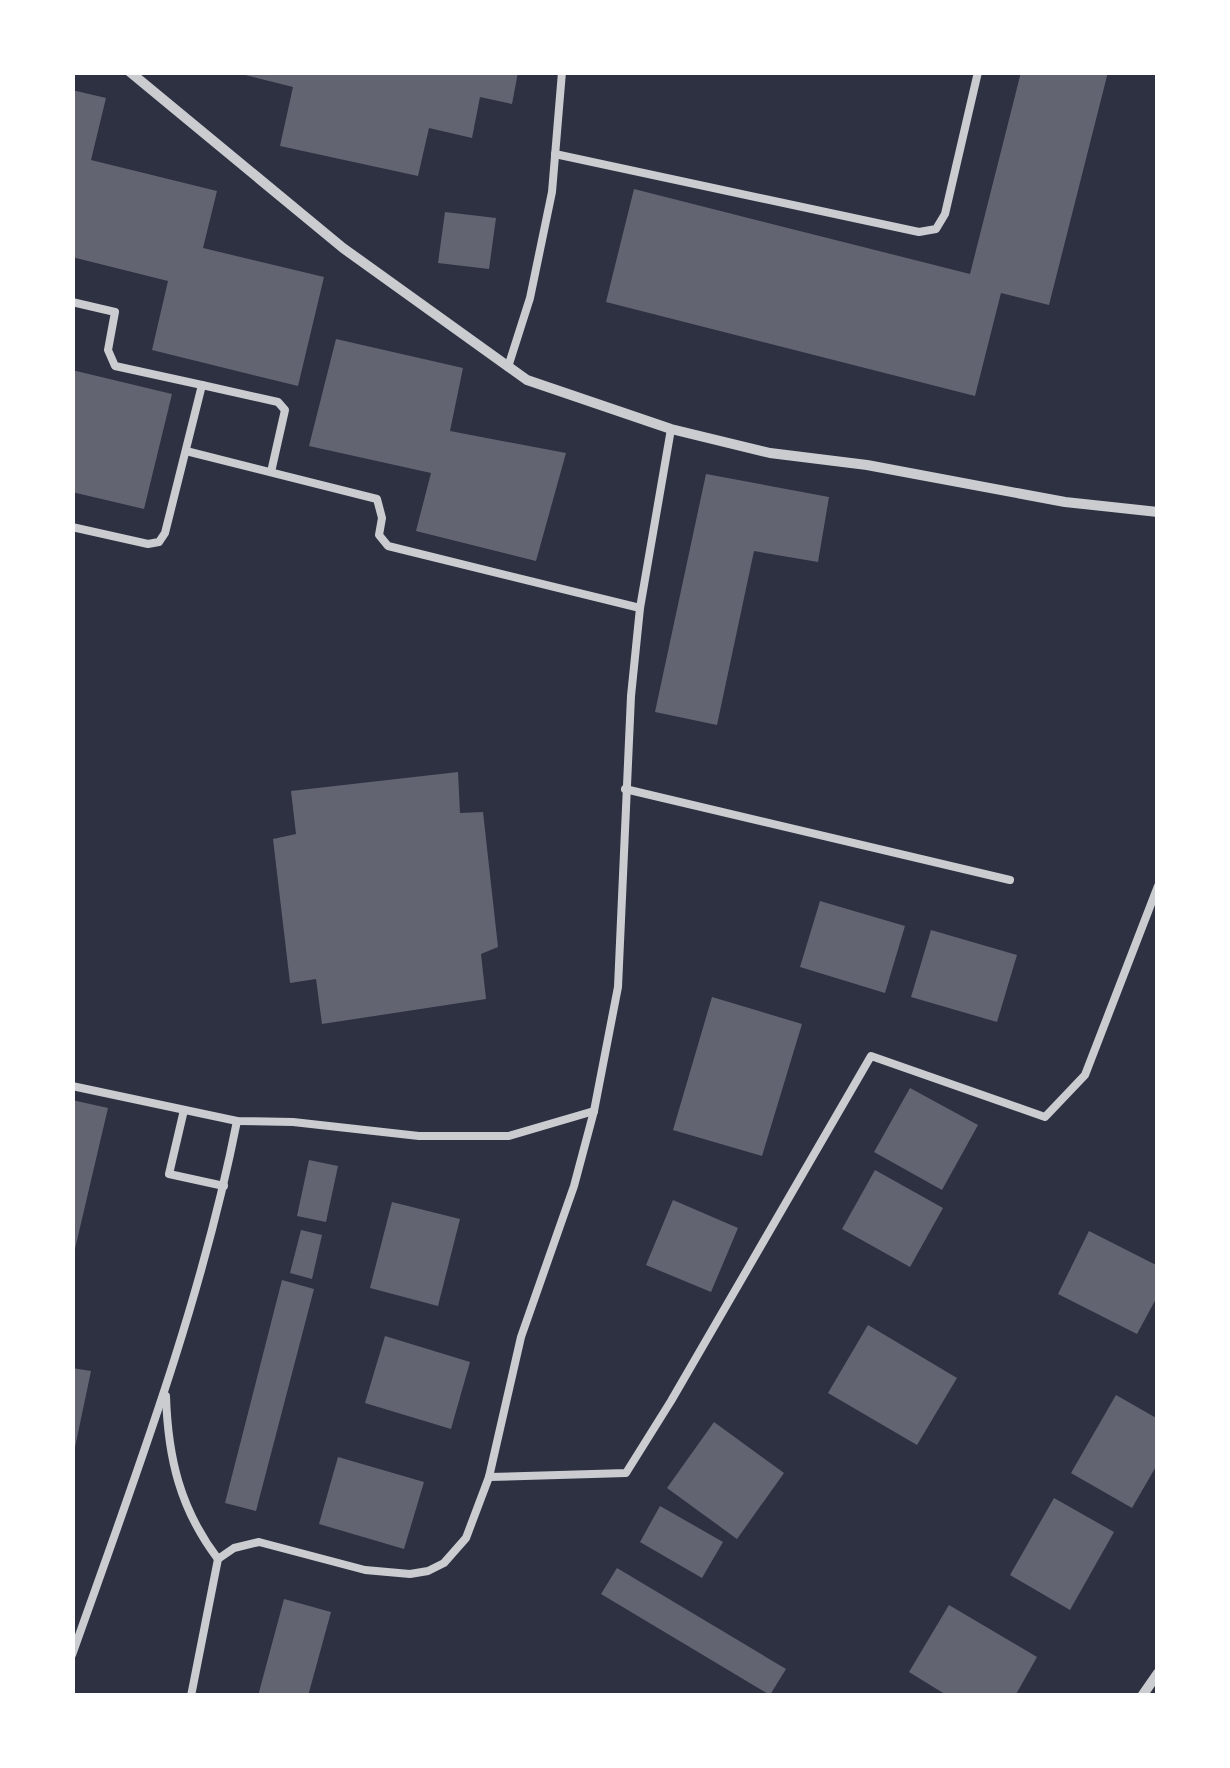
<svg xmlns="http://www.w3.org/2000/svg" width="1230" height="1768" font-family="'Golos Text',sans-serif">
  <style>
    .building { fill: #626471 }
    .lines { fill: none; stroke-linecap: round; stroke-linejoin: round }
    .service { stroke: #caccd0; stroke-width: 8 }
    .minor { stroke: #caccd0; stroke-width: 10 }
  </style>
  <rect width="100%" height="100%" fill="#2d3142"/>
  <g class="building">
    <path d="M233,72H518L512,104L480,97L472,138L429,128L418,176L280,146L293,87Z"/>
    <path d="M1021,72H1108L1049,305L1001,293L975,396L606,302L634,189L970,274Z"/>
    <path d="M72,90L106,98L91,160L217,191L203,248L324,277L298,386L152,350L168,281L72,257Z"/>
    <path d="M445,212L496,218L489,269L438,263Z"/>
    <path d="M336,339L463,368L450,431L566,453L536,561L416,531L431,473L309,446Z"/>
    <path d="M72,370L172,394L144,509L72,492Z"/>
    <path d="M706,474L829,497L818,562L754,551L717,725L655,712Z"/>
    <path d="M458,772L460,813L483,812L498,947L481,954L486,999L322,1024L316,979L290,983L273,839L296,834L291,791Z"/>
    <path d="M820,901L905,926L885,993L800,967Z"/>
    <path d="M931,930L1017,955L997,1022L911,997Z"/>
    <path d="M712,997L802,1024L762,1156L673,1130Z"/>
    <path d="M910,1088L978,1125L942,1190L874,1152Z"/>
    <path d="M72,1100L108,1108L74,1253H72Z"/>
    <path d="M309,1160L338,1166L326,1222L297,1216Z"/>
    <path d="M875,1170L943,1208L910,1267L842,1229Z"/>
    <path d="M673,1200L738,1228L711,1292L646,1265Z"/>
    <path d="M392,1202L460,1219L438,1306L370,1288Z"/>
    <path d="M301,1230L322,1235L312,1279L290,1273Z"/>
    <path d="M1089,1231L1158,1266V1295L1137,1334L1058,1294Z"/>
    <path d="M282,1280L314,1289L256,1511L225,1503Z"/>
    <path d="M868,1325L957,1378L917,1445L828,1393Z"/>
    <path d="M385,1336L470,1362L451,1429L365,1403Z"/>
    <path d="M72,1368L91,1371L74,1452H72Z"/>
    <path d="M1116,1395L1158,1419V1463L1132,1508L1071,1473Z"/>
    <path d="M714,1422L784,1473L737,1539L667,1488Z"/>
    <path d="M338,1457L424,1482L404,1549L319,1524Z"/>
    <path d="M1054,1498L1114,1532L1070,1610L1010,1575Z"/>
    <path d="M660,1506L723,1542L702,1578L640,1542Z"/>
    <path d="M617,1568L786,1669L770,1695L601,1594Z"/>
    <path d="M284,1599L331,1612L308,1696H258Z"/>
    <path d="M949,1605L1037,1657L1015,1696H948L909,1672Z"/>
  </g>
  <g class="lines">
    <g class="service">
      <path d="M555,154L919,232L936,229L945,214L978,72"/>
      <path d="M72,302L115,312L108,350L115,366L202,385L165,533L159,542L148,544L72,527"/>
      <path d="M508,367L530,298L552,192L562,72"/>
      <path d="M202,385L278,402L285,410L271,472"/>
      <path d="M186,451L377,499L382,518L379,535L388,546L640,608"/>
      <path d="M625,789L1010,880"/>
      <path d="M72,1086L237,1121L293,1122L419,1136H509L594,1111"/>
      <path d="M184,1110L169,1174L224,1186"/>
      <path d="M166,1396C168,1458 180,1509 218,1559"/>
      <path d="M489,1477L626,1473L671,1401L871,1056L1045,1117L1085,1075L1158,886"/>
      <path d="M72,1655C134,1480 201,1304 237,1121"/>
      <path d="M191,1696L218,1559L234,1548L259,1542L365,1570L410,1574L428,1571L444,1563L466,1538L489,1477L521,1337L574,1186L594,1111L618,987L631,696L640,608L671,429"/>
    </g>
    <g class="minor">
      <path d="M130,72L343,248L527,380L671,429L770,453L867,465L1065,502L1158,512"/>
      <path d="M1142,1696L1158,1673"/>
    </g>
  </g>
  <rect width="1230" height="1768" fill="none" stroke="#ffffff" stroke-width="150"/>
</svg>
